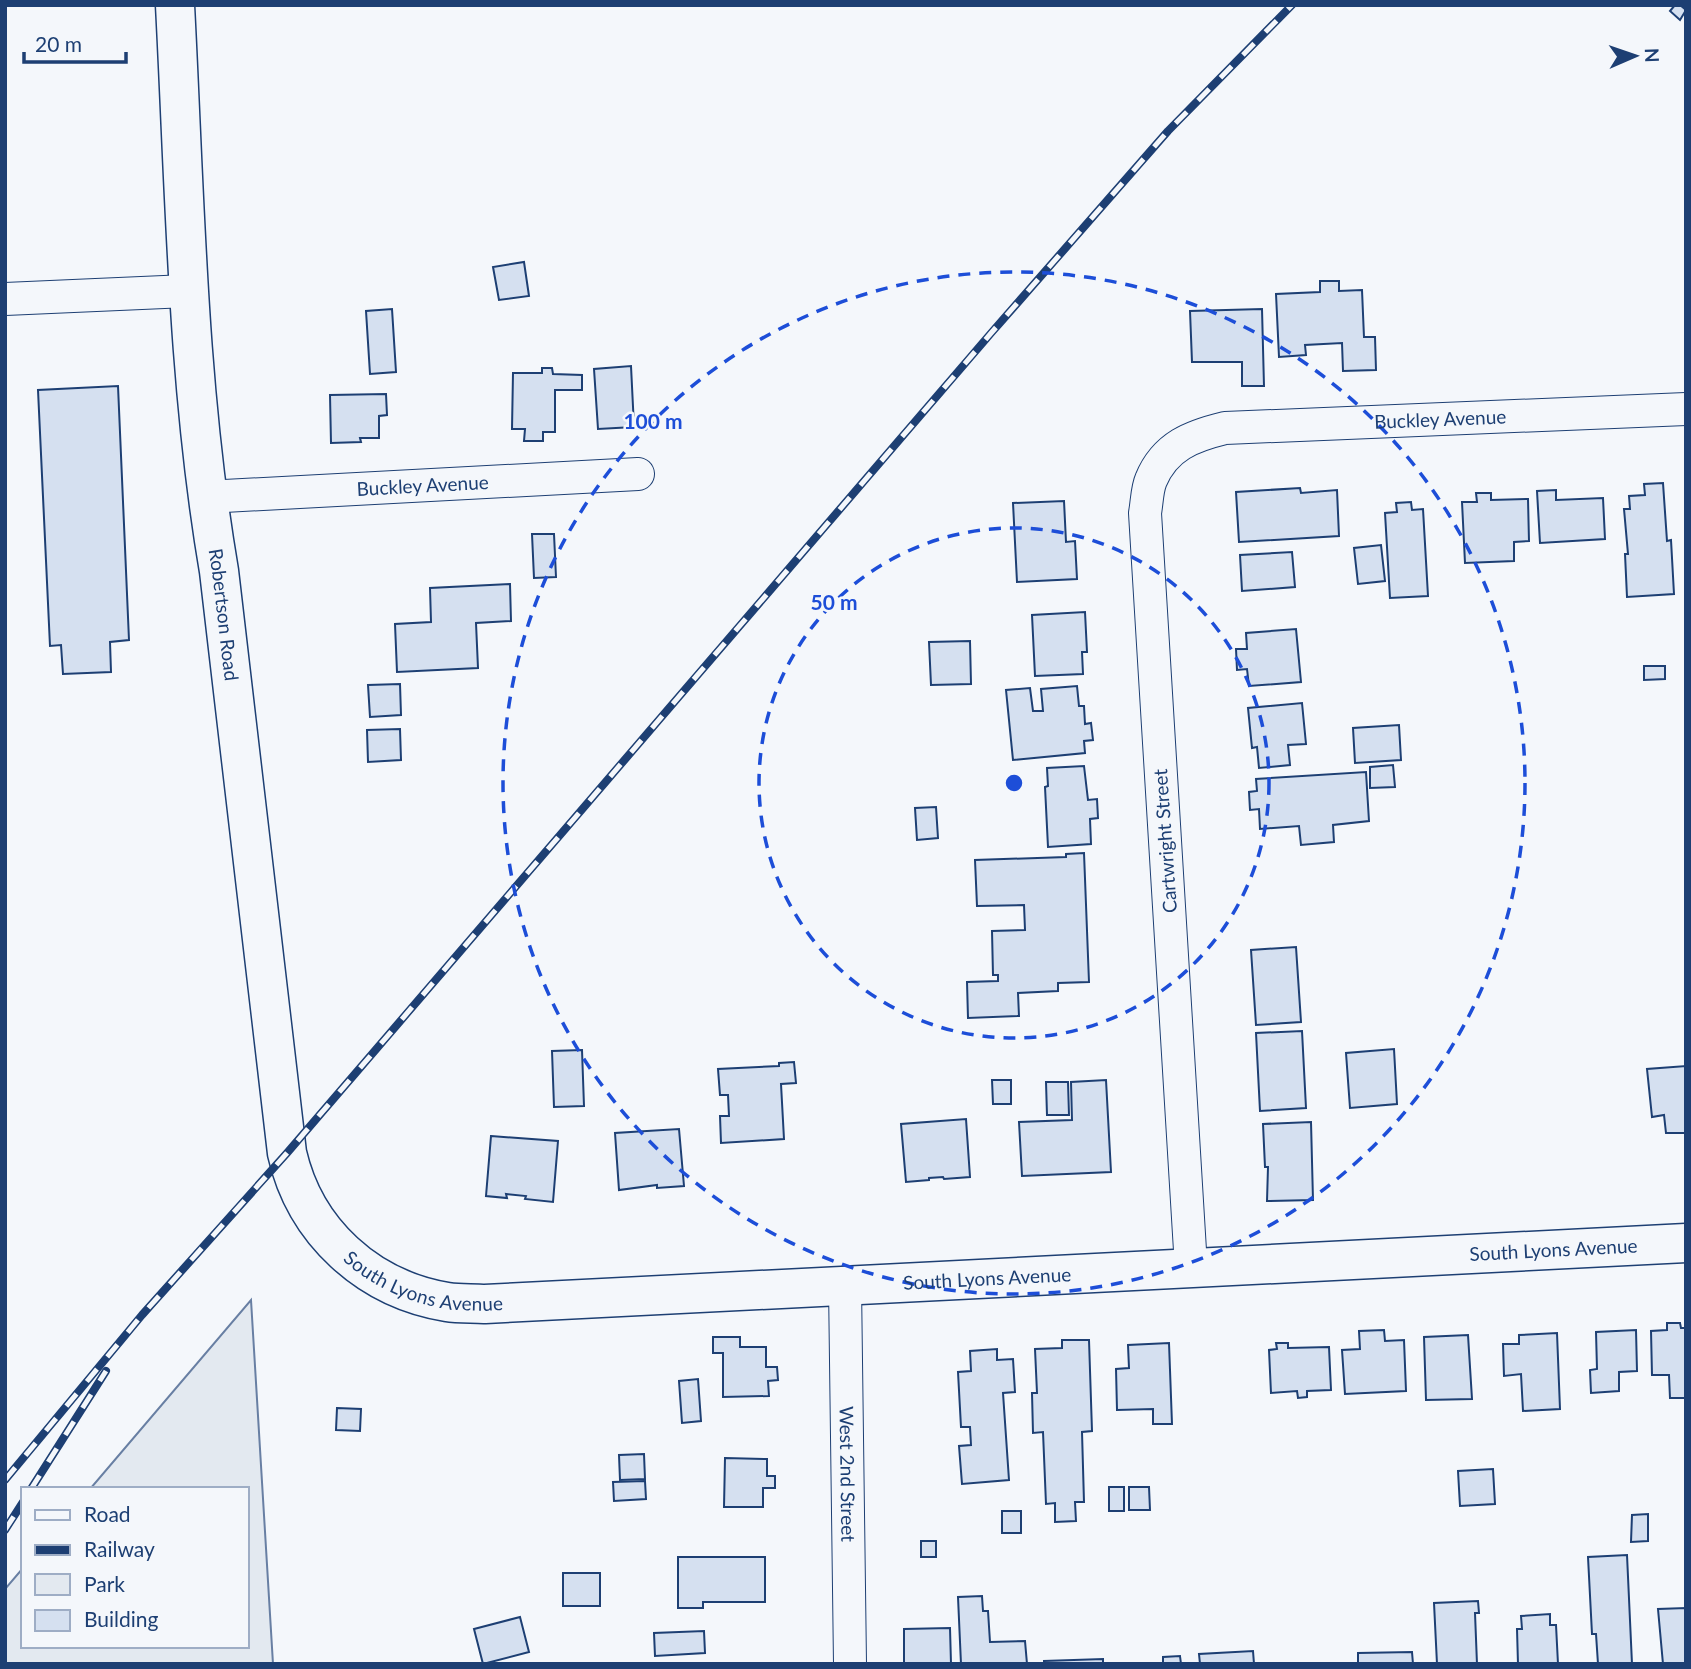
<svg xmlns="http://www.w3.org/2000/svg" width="1691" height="1669" font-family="Lato,sans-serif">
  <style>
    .green { fill: #e3e9f0; stroke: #687fa3; stroke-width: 2 }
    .building { fill: #d5e0f0; stroke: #1d3f73; stroke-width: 2 }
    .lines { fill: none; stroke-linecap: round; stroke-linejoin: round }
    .street-casing { stroke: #1d3f73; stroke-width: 34 }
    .secondary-casing { stroke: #1d3f73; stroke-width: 41 }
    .street { stroke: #f4f7fb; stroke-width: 32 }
    .secondary { stroke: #f4f7fb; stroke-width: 38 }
    .rail-casing { stroke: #1d3f73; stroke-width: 8 }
    .rail { stroke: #f4f7fb; stroke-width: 5; stroke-dasharray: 16; stroke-linecap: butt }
    .ring { fill: none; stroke: #1d4ed8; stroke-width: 3.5; stroke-dasharray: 12 9 }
    .labels { text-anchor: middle; stroke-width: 5; stroke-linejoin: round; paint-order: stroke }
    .street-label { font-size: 19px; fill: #1d3f73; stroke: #f4f7fb }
    .centre { fill: #1d4ed8; stroke: #f4f7fb; stroke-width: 3.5 }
    .ring-label { font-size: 21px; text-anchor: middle; font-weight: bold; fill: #1d4ed8; stroke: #f4f7fb; stroke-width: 5; stroke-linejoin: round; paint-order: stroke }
  </style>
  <rect width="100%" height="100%" fill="#f4f7fb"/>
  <path class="green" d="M251,1300L273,1664H5V1589L23,1568V1646H247V1489H90Z"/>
  <g class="building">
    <path d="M1675,5H1680L1686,10L1680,20L1670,11Z"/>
    <path d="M524,262L529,296L499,300L493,267Z"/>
    <path d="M1320,281H1339V291L1362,290L1364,337H1375L1376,370L1343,371L1342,343L1305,345L1306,355L1279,357L1276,294L1320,292Z"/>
    <path d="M392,309L396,372L370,374L366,311Z"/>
    <path d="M1262,309L1264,386H1242V362H1192L1190,311Z"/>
    <path d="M631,366L634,427L598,429L594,369Z"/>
    <path d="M542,368H552L553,374L582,375V390H555V432H543V441H524L525,429H512L513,373H542Z"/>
    <path d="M118,386L129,640L110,642L111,672L63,674L61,645L50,646L38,390Z"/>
    <path d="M386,394L387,415L379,416V438H360L361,442L331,443L330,395Z"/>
    <path d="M1663,483L1667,541L1671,540L1674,594L1627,597L1625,554H1628L1624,509H1630L1629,496L1645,495L1644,484Z"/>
    <path d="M1300,488L1301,493L1337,490L1339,536L1239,542L1236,492Z"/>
    <path d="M1556,490V500L1603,498L1605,539L1540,543L1537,491Z"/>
    <path d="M1476,493H1491V500L1528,499L1529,541L1514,542V561L1465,563L1462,502H1477Z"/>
    <path d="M1064,501L1066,542L1075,541L1077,579L1017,582L1013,503Z"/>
    <path d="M1411,502L1412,510L1423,509L1428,596L1390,598L1385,513L1397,512L1396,503Z"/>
    <path d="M532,534H554L556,577L534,578Z"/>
    <path d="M1381,545L1385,581L1358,584L1354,548Z"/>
    <path d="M1292,552L1295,587L1242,591L1240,555Z"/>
    <path d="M510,584L511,621L476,623L478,668L397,672L395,624L431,622L430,588Z"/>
    <path d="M1085,612L1087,652H1082L1083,674L1035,676L1032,615Z"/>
    <path d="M1296,629L1301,682L1249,686L1247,669L1237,670L1236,649H1247L1246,633Z"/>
    <path d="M970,641L971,684L931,685L929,642Z"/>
    <path d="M1644,666H1665V679L1644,680Z"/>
    <path d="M400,684L401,715L370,717L368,685Z"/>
    <path d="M1077,686L1079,706H1084L1085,724L1091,723L1093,740L1084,741L1085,753L1013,760L1006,690L1030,688L1033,711H1043L1041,689Z"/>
    <path d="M1302,703L1306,744L1288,745L1290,765L1259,768L1257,747L1252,748L1248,708Z"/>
    <path d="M1399,725L1401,760L1355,763L1353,728Z"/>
    <path d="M400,729L401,760L368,762L367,730Z"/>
    <path d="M1393,765L1395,787L1370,788V767Z"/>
    <path d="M1084,766L1088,800L1097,799L1098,818L1090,819L1091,844L1048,847L1045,787L1048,786L1047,768Z"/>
    <path d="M1366,772L1369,821L1333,825L1334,842L1301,845L1299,826L1260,829L1259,809L1250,810L1249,792L1257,791L1256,779Z"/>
    <path d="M936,807L938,838L917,840L915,808Z"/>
    <path d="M1084,853L1089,982L1058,983V991L1018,993L1019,1016L968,1018L967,982L998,981V975H993L992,931L1025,930L1024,905L977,906L975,860L1066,857V854Z"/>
    <path d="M1296,947L1301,1022L1256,1025L1251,950Z"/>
    <path d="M1302,1031L1306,1108L1260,1111L1256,1033Z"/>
    <path d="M1394,1049L1397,1104L1350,1108L1346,1053Z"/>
    <path d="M582,1050L584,1106L554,1107L552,1051Z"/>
    <path d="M794,1062L796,1083L781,1084L784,1139L721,1143L720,1116H729L728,1095H720L718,1069L779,1066V1063Z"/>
    <path d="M1686,1066V1133H1666L1664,1115L1652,1117L1647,1069Z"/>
    <path d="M992,1080H1011V1104H993Z"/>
    <path d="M1106,1080L1111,1172L1022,1176L1019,1122L1072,1120L1071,1082Z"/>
    <path d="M1046,1082H1068L1069,1115H1047Z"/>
    <path d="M966,1119L970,1177L944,1179L943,1177L929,1178V1180L906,1182L901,1124Z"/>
    <path d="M1311,1122L1313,1200L1267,1201L1268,1167H1265L1263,1124Z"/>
    <path d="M679,1129L684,1186L657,1188V1185L619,1190L615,1133Z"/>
    <path d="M491,1136L558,1141L553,1202L525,1199L526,1196L506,1194L507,1198L486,1196Z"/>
    <path d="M1667,1323H1680L1681,1328H1686V1398H1670L1669,1375H1652L1651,1331L1667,1330Z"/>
    <path d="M1384,1330L1385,1341L1404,1340L1406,1391L1345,1394L1342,1350L1360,1349L1359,1331Z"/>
    <path d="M1636,1330L1637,1371L1619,1372V1391L1591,1393L1590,1370L1597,1369L1596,1332Z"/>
    <path d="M1557,1333L1560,1409L1523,1411L1521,1374L1504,1376L1503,1344H1519V1335Z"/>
    <path d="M1468,1335L1472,1399L1426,1400L1424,1337Z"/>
    <path d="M713,1337H740V1347H766V1367H777L778,1380L768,1381L769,1396L723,1397V1353H713Z"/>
    <path d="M1062,1340H1089L1092,1431L1082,1432L1084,1502H1075L1076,1521L1055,1522V1503L1046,1504L1043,1432L1033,1433L1032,1393H1037L1035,1349L1062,1348Z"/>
    <path d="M1169,1343L1172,1424H1153V1409L1117,1410L1116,1369L1129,1368L1128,1345Z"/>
    <path d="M1276,1343H1288V1348L1329,1347L1331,1390L1307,1391V1397L1298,1398L1297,1391L1271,1393L1269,1350L1277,1349Z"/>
    <path d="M997,1349V1360L1013,1359L1015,1392L1003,1393L1009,1480L962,1484L959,1446L971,1445L970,1427H961L958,1372L971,1371L970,1351Z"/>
    <path d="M698,1379L701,1421L682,1423L679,1381Z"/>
    <path d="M337,1408L361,1409L360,1431L336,1430Z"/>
    <path d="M644,1454L645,1479L620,1480L619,1455Z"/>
    <path d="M725,1458L767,1459V1476H775V1488H763V1507H724Z"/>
    <path d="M1493,1469L1495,1504L1460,1506L1458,1471Z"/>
    <path d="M645,1481L646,1499L614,1501L613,1482Z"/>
    <rect x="1109" y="1487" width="15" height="24"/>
    <path d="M1129,1487H1149L1150,1510H1129Z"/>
    <rect x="1002" y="1511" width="19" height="22"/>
    <path d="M1648,1514V1541L1631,1542L1632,1515Z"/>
    <rect x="921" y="1541" width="15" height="16"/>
    <path d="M1627,1555L1632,1664H1598L1596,1634H1592L1588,1557Z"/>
    <path d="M678,1557H765V1602H703V1608H678Z"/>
    <rect x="563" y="1573" width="37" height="33"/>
    <path d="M982,1596L983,1611H988L990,1642L1025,1641L1027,1664H961L958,1597Z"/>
    <path d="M1478,1601L1479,1613H1475L1477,1664H1437L1434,1603Z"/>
    <path d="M1686,1608V1664H1663L1658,1609Z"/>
    <path d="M1550,1614V1625H1556L1558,1664H1518L1517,1629H1522L1521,1616Z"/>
    <path d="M520,1617L529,1652L483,1664L474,1629Z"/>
    <path d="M950,1628L951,1664H904V1629Z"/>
    <path d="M704,1631L705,1653L655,1656L654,1633Z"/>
    <path d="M1253,1651L1254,1664H1200L1199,1654Z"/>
    <path d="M1412,1652L1413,1664H1358V1653Z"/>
    <path d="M1180,1656L1181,1664H1163V1657Z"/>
    <path d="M1103,1659V1664H1044V1661Z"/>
  </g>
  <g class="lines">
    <defs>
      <g id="street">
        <path d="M5,299L187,291"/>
        <path id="s1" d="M206,497L638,474"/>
        <path id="s2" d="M1191,1267L1145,513C1147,502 1147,489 1151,480C1165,446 1192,436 1225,428L1686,409"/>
        <path id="s3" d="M845,1285L850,1664"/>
      </g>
      <g id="secondary">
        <path id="s4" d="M175,5C185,194 187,384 219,571L287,1153C305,1232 368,1289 447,1302C460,1304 473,1303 485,1304L1686,1243"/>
      </g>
    </defs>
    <use href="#street" class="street-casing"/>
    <use href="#secondary" class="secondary-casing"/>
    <use href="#street" class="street"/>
    <use href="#secondary" class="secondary"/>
    <defs>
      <g id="rail">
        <path d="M5,1480L142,1315L287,1153L992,332L1168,131L1292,5"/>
        <path d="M31,1489L106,1371"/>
        <path d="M5,1530L23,1502"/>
      </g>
    </defs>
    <use href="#rail" class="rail-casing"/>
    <use href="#rail" class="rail"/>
  </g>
  <g class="ring">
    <circle cx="1014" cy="783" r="255"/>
    <circle cx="1014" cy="783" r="511"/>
  </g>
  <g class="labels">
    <g class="street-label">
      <text dy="7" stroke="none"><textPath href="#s2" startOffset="1099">Buckley Avenue</textPath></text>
      <text dy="7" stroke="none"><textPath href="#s1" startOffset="217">Buckley Avenue</textPath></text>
      <text dy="7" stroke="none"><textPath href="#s4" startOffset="612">Robertson Road</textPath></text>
      <text transform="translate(1165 841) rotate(-94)" y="7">Cartwright Street</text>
      <text dy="7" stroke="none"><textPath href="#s4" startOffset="2494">South Lyons Avenue</textPath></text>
      <text dy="7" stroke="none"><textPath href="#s4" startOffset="1358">South Lyons Avenue</textPath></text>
      <text dy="7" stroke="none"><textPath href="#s4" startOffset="1927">South Lyons Avenue</textPath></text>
      <text dy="7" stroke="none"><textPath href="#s3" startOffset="189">West 2nd Street</textPath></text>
    </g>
  </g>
  <circle cx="1014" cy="783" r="10" class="centre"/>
  <g class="ring-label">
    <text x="653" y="429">100 m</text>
    <text x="834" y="610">50 m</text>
  </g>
  <rect width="1691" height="1669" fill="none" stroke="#1d3f73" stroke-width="14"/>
  <rect x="21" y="1487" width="228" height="161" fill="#f4f7fb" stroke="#9eadc5" stroke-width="2"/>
  <rect x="35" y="1510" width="35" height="10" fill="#f4f7fb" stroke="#9eadc5" stroke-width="2"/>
  <text x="84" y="1522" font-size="21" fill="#1d3f73">Road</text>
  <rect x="35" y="1545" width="35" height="10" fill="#1d3f73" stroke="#9eadc5" stroke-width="2"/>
  <text x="84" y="1557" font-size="21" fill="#1d3f73">Railway</text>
  <rect x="35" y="1574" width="35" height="21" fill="#e3e9f0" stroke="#9eadc5" stroke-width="2"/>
  <text x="84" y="1592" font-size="21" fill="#1d3f73">Park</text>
  <rect x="35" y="1610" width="35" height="21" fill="#d5e0f0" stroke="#9eadc5" stroke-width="2"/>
  <text x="84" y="1627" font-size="21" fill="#1d3f73">Building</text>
  <g transform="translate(1635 56) rotate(88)" stroke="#f4f7fb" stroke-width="5" paint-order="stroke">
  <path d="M0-5L12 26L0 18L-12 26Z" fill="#1d3f73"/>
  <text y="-10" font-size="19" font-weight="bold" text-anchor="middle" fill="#1d3f73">N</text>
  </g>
  <path d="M24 52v10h102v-10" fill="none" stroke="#1d3f73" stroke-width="3.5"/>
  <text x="35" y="52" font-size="21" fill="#1d3f73" stroke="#f4f7fb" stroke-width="5" paint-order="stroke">20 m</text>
</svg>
